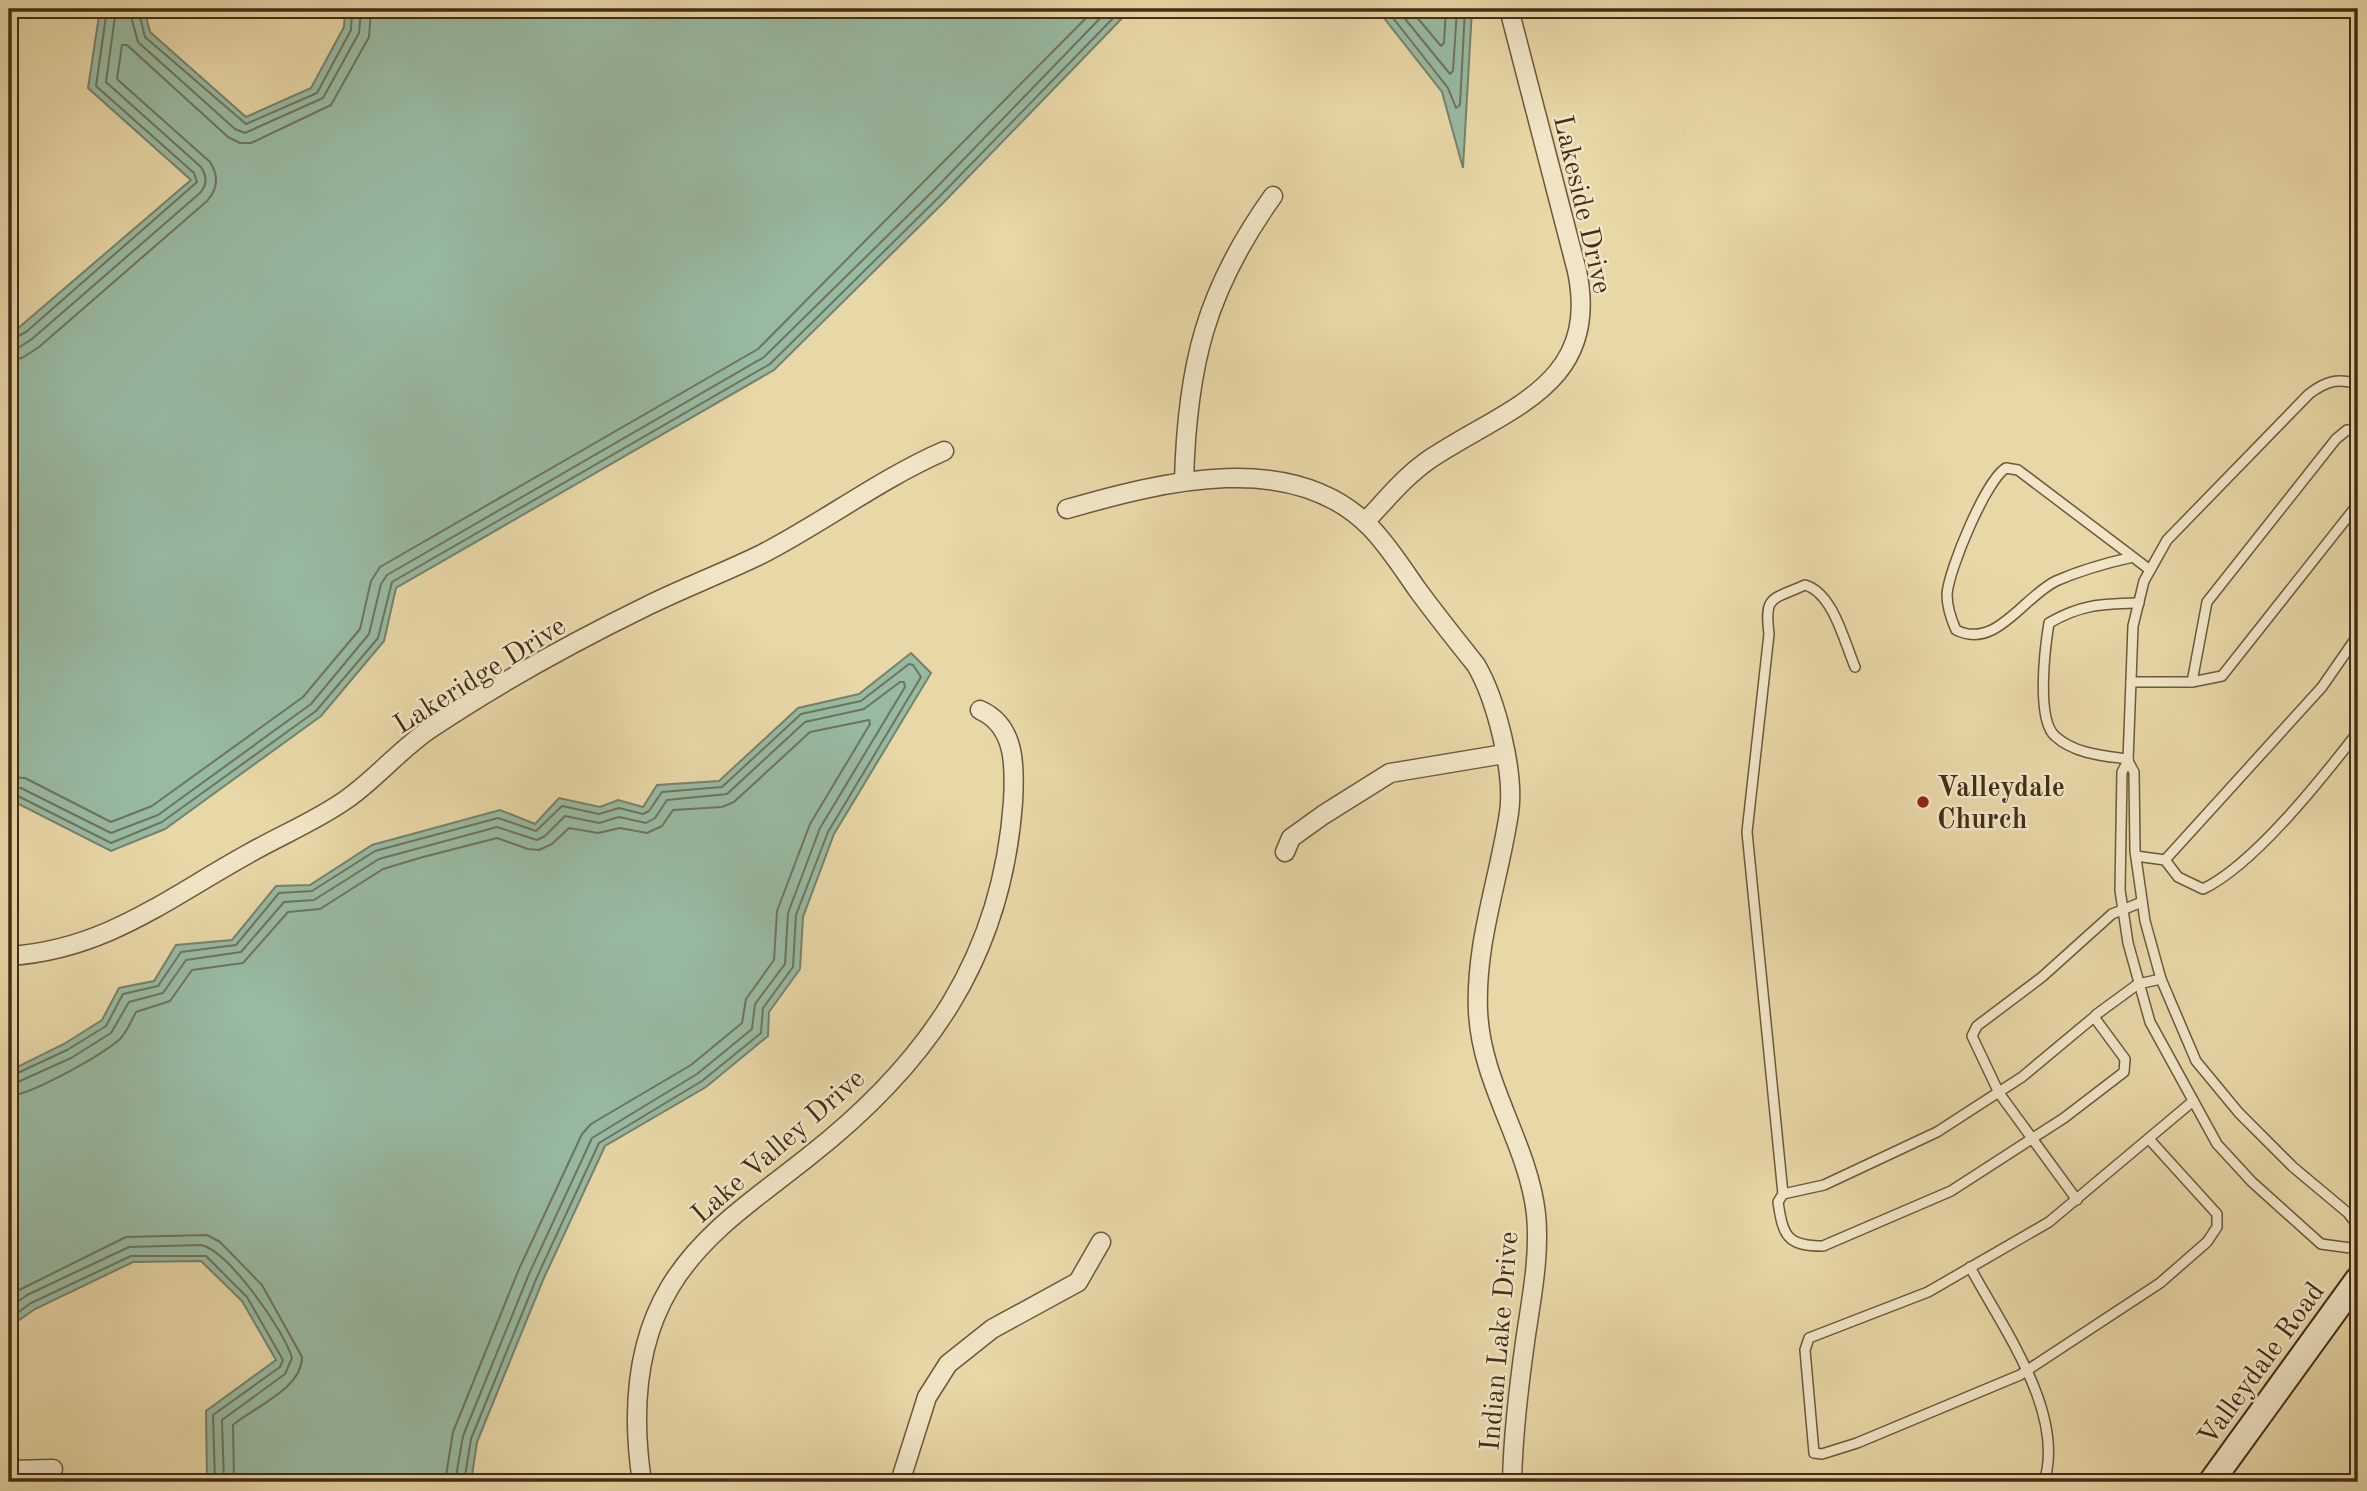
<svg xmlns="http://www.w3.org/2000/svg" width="2367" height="1491" font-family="'Old Standard TT',serif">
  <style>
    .water { fill: #98baa3; stroke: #76826b; stroke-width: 2 }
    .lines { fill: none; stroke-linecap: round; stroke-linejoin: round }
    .shore { stroke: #6e745c; stroke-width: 2 }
    .service-casing { stroke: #6d583a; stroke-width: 12 }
    .minor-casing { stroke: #6d583a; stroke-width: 21 }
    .secondary-casing { stroke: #442d16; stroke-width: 28 }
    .service { stroke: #f0e5c6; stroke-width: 9 }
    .minor { stroke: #f0e5c6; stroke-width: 18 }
    .secondary { stroke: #f0e5c6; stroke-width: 24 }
    .poi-dot { fill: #8f2418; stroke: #f0e5c6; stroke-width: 2.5 }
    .labels { text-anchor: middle; stroke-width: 5; stroke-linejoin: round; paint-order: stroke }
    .street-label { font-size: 28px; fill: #442d16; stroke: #f0e5c6 }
    .poi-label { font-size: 28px; font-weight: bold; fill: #442d16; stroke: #f0e5c6; text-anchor: start }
  </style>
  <rect width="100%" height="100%" fill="#e8d7a7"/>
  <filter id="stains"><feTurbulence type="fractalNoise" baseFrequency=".00286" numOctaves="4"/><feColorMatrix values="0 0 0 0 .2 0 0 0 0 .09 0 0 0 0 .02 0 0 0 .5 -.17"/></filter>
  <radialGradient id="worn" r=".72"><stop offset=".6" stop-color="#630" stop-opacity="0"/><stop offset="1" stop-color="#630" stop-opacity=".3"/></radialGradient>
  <g class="water">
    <path d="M100,9H144L150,32L246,117L311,88L344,27L345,9H1131L945,201L774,370L396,588L384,641L321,716L165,829L111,851L15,802L9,803V336L191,180L88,88Z"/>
    <path d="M1377,9H1472L1463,168L1442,92Z"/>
    <path d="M911,653L931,673L834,834L803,917L800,969L769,1012L768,1036L706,1087L605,1146L543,1280L477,1442L471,1482H210L207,1479L206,1411L276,1360L242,1301L201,1261L133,1262L35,1309L9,1327V1071L64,1044L102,1020L119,988L154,981L176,945L232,940L276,886L310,885L372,845L500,810L535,824L559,798L600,807L618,800L643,807L657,785L719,781L798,708L859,694Z"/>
  </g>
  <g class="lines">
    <g class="shore">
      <path d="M129,9L138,42L235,129L245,133L323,98L359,33L361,9"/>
      <path d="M138,9L145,37L246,124L317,93L351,30L352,9"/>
      <path d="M1386,9L1448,88L1456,108L1460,105L1465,9"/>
      <path d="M1397,9L1450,74L1453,71L1457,9"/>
      <path d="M1410,9L1441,46L1444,43L1446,9"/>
      <path d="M9,341L26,332L197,182L194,173L96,86L107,9"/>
      <path d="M9,350L18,348L32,339L200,193C207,185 207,176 201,167L106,82L116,9"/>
      <path d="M9,360L22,358L39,347L207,201C218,189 219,176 210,162L117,79L122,45H127L228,137L240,143H251L331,105L369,37L371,9"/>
      <path d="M9,777L25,778L111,822L152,806L303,697L360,629L371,581L380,567L758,349L1095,9"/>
      <path d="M9,787L21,788L111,833L158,815L311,704L369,634L381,584L387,575L764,357L934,190L1109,9"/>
      <path d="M9,796H18L111,843L162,822L316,711L378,638L392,582L770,364L940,196L1122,9"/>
      <path d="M9,1077L67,1050L106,1026L123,994L158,986L181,952L236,945L279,893L312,891L375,851L498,818L536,831L562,806L599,814L619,808L643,814L649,811L662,792L722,787L801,714L861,701L909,664L913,665L921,677L828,832L796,915L793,967L763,1008L761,1033L702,1081L599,1143L537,1277L471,1439L464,1482"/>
      <path d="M9,1086L71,1058L111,1033L129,1002L163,993L186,960L241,952L284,902L314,900L379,859L497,827L537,840L545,836L565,816L599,823L619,817L646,823L655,818L667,800L727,794L805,722L864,709L900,682H904L905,687L820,828L788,913L785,964L755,1004L752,1029L697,1074L592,1138L529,1274L463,1436L455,1482"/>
      <path d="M9,1096C31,1095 102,1055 120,1039C127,1032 131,1021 136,1012L170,1001L192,970L243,963L288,912L320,909L383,869L423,857L497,838L528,849L539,850L552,844L569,828L598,833L620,828L647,833L662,826L673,810L722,807L734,802L810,732L869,720L870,724L810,824L777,911L774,960L746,999L742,1023L691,1065L591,1124L582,1134L519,1269L453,1432L445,1482"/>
      <path d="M9,1295L126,1237L207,1235L220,1242L262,1285L302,1357C302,1389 254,1407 233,1425L234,1482"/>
      <path d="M9,1308L27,1295L129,1247L201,1245C228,1250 285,1332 292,1358L285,1374L222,1420L224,1482"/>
      <path d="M9,1319L31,1303L131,1256H206L247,1297L283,1360L280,1367L213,1415L215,1482"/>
    </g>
    <defs>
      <g id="service">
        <path d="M2133,557C2106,563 2081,570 2056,581C2023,597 1996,650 1956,630C1951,619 1947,606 1947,594C1949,569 1986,480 2006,468L2018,470L2133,557L2150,570"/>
        <path d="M2131,682H2192L2222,676L2358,504"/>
        <path d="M2192,682L2207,602L2336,439L2347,430L2358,431"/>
        <path d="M2128,759C2105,756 2074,754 2055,736C2036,719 2045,647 2049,623C2082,604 2102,604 2139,603"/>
        <path d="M2128,761L2133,626L2144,581L2167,540L2309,394C2326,381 2337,378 2358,384"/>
        <path d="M2136,856L2165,860L2178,877L2203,889C2254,865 2323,777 2358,732"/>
        <path d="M2165,860L2322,687L2358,635"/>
        <path d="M2094,1017L2125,1059L2124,1072L2064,1118L1951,1191L1823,1246C1787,1246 1783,1236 1778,1202L1783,1194L1824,1185L1937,1132L2022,1077L2094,1017L2097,1014L2138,984L2161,979"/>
        <path d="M2149,1139L2217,1214V1227L2207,1242L2160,1283L2020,1375L1857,1443L1822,1454L1814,1453L1805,1350L1809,1338L1928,1292L2049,1222L2192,1102"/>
        <path d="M1783,1194L1747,832L1769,634C1764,595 1772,600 1805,585C1833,593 1844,641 1855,667"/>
        <path d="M2077,1200L1999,1093L1972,1036L1977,1026L2042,977L2112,914L2142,902"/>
        <path d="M2358,1226L2348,1213L2293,1167L2239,1113L2196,1061L2161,979L2145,921L2135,851L2134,772L2128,761L2122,772L2120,890L2128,943L2150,1022L2217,1144L2252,1182L2321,1244L2358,1249"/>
        <path d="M1970,1267C2002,1327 2066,1413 2044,1482"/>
      </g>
      <g id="minor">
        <path d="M1184,481C1187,367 1205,291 1273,196"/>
        <path d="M1067,509C1161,482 1294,447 1372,529C1389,547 1403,569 1417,589C1436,615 1456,640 1476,665C1496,699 1515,773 1509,813C1499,880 1475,943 1478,1011C1481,1084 1528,1143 1536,1214C1540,1254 1532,1295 1526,1335C1519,1384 1513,1432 1512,1482"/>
        <path d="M1365,522C1386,500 1405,476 1430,459C1506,408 1601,386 1577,271L1509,9"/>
        <path d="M1285,852L1291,838L1323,815L1390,773L1504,754"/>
        <path d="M9,956C105,950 168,898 248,854C281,835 316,821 347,799C378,777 402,747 433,727C502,681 575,641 649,605C686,587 725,572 762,554C824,522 880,479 944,451"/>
        <path d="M9,1470L53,1469"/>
        <path d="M642,1482C632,1416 634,1347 670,1287C703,1232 758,1197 808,1157C928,1063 1002,957 1013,802C1015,767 1016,726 980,710"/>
        <path d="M900,1482L927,1397L948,1364L992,1329L1078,1282L1101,1242"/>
      </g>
      <path id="secondary" d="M2211,1482L2358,1279"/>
    </defs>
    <use href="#service" class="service-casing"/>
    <use href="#minor" class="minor-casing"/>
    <use href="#secondary" class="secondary-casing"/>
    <use href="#service" class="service"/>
    <use href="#minor" class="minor"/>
    <use href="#secondary" class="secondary"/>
  </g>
  <circle class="poi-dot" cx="1923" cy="802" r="7"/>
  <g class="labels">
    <g class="street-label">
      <text transform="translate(1584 204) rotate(77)" y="10">Lakeside Drive</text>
      <text transform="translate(479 674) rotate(-32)" y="10">Lakeridge Drive</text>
      <text transform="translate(777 1145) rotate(-41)" y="10">Lake Valley Drive</text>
      <text transform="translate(1498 1341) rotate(-85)" y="10">Indian Lake Drive</text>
      <text transform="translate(2260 1363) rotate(-54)" y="10">Valleydale Road</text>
    </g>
    <g class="poi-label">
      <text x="1937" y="796">Valleydale<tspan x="1937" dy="32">Church</tspan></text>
    </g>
  </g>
  <rect width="2367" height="1491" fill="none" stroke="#e8d7a7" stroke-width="35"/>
  <rect x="10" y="10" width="2346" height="1470" fill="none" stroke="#442d16" stroke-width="3.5"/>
  <rect x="18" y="18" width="2332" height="1456" fill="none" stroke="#442d16" stroke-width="2"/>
  <rect width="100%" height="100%" filter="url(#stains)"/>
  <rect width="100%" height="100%" fill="url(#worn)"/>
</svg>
